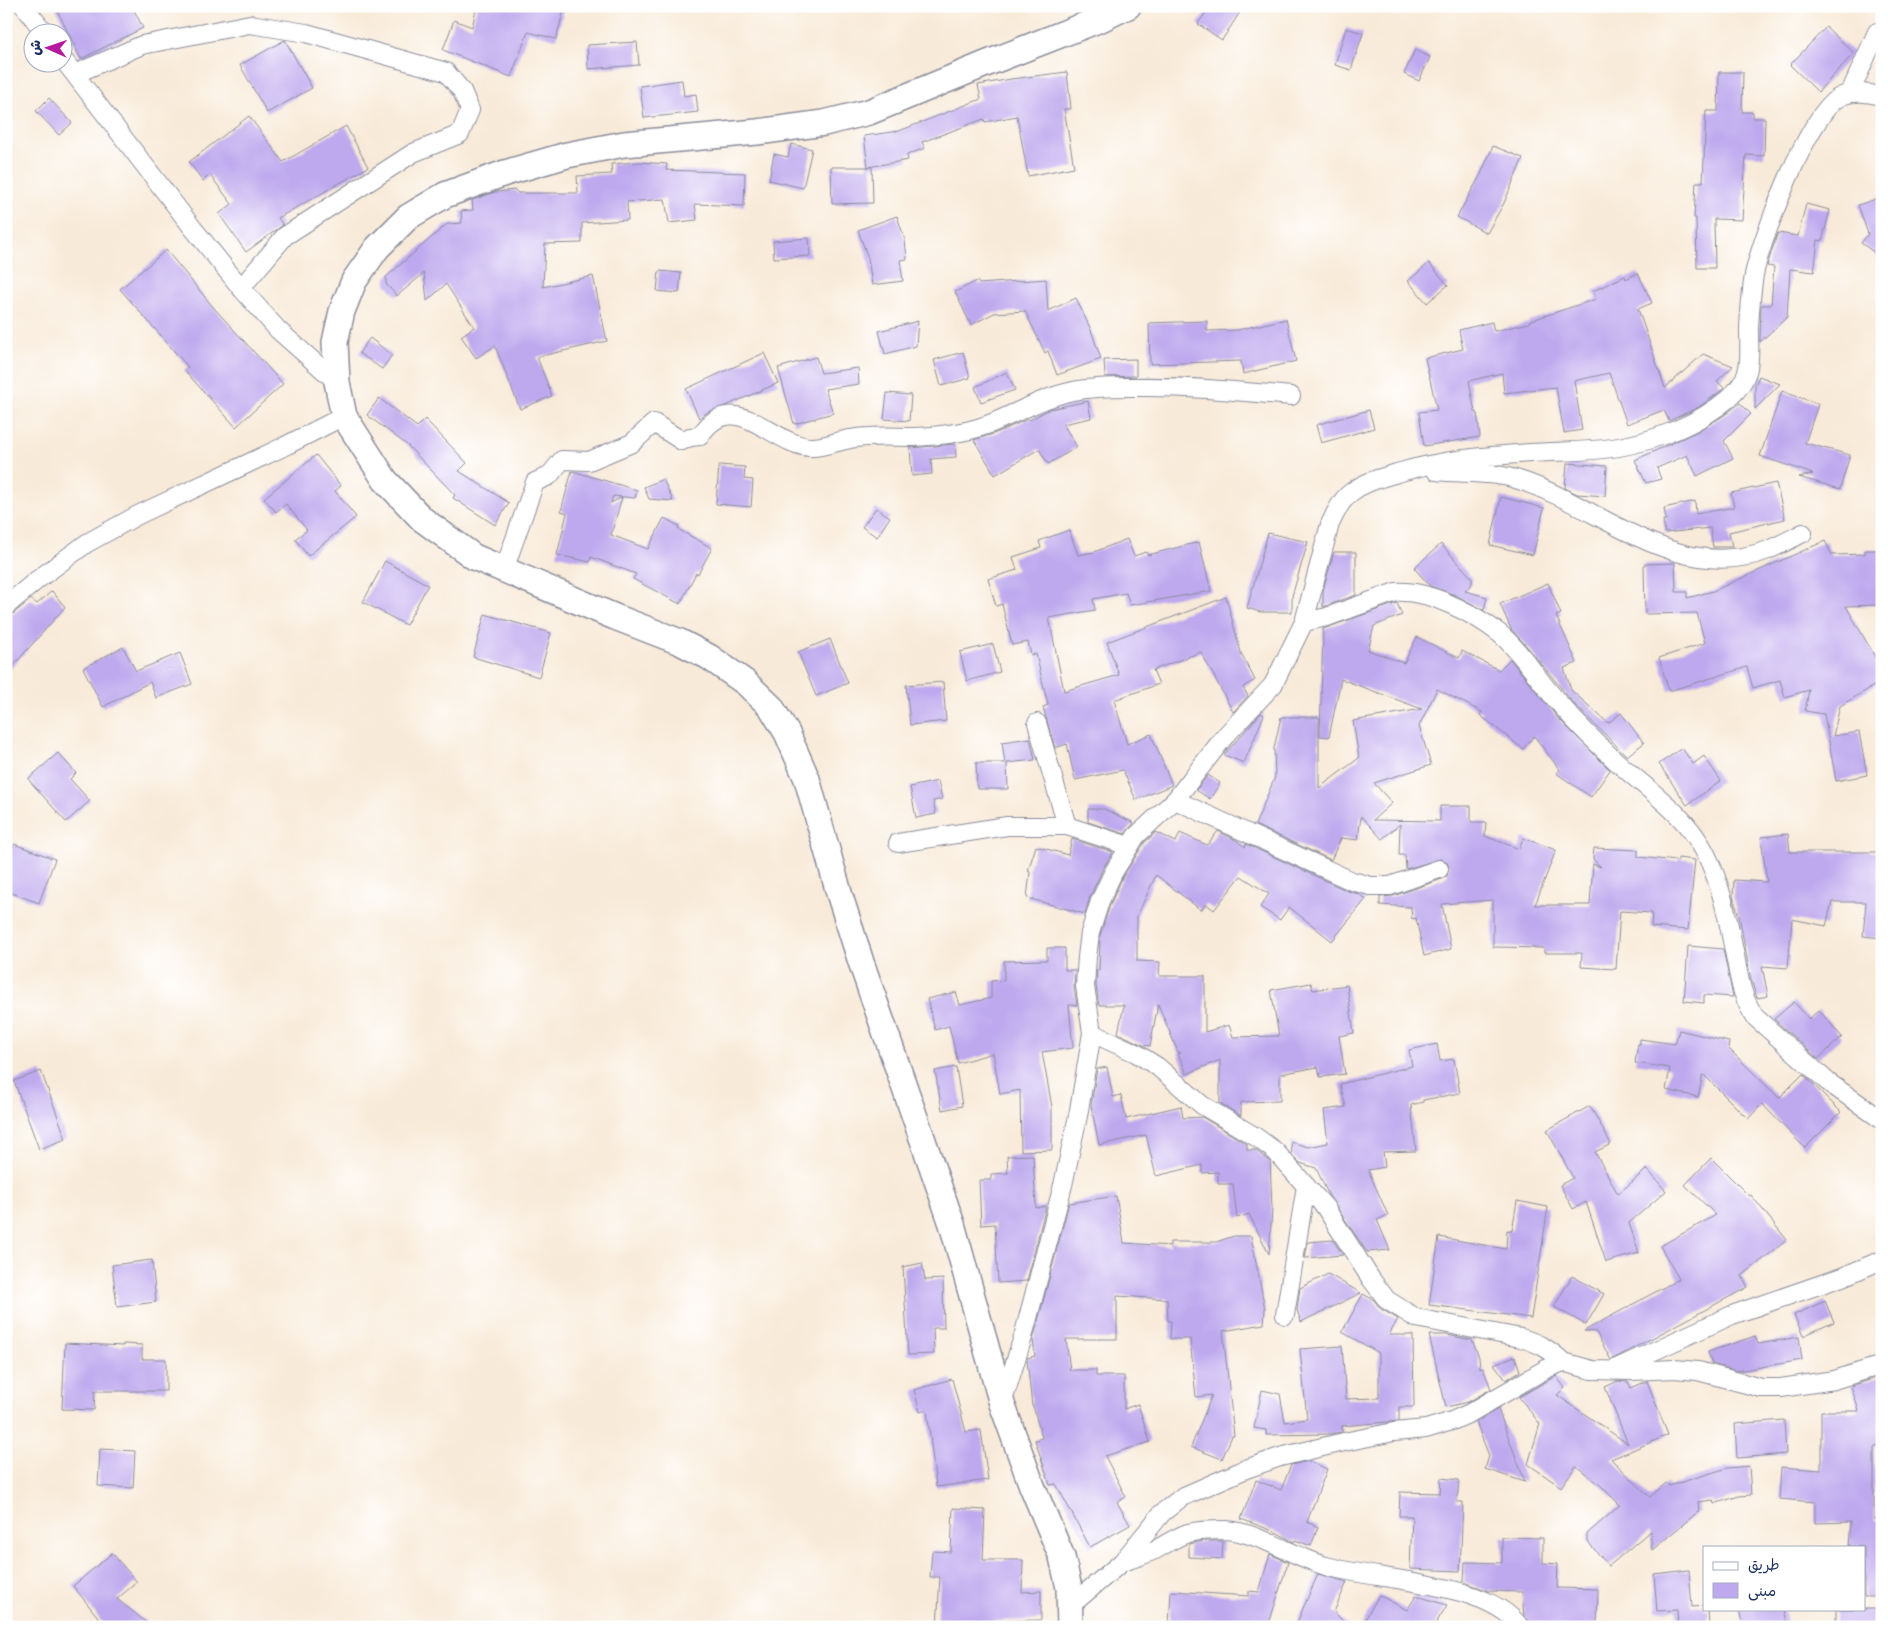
<svg xmlns="http://www.w3.org/2000/svg" width="1888" height="1633" font-family="'Indie Flower','Playpen Sans Arabic',sans-serif">
  <style>
    .building { fill: #bea9ee }
    .lines { fill: none; stroke-linecap: round; stroke-linejoin: round }
    .street-casing { stroke: #8a8c9b; stroke-width: 20 }
    .secondary-casing { stroke: #8a8c9b; stroke-width: 28 }
    .street { stroke: #fff; stroke-width: 18 }
    .secondary { stroke: #fff; stroke-width: 25 }
  </style>
  <rect width="100%" height="100%" fill="#fff"/>
  <filter id="ink" filterUnits="userSpaceOnUse"><feTurbulence type="fractalNoise" baseFrequency=".02" numOctaves="2"/><feDisplacementMap in="SourceGraphic" scale="10" xChannelSelector="R" yChannelSelector="G"/><feConvolveMatrix kernelMatrix="1 2 1 2 8 2 1 2 1" color-interpolation-filters="sRGB"/></filter>
  <filter id="wash" filterUnits="userSpaceOnUse"><feTurbulence type="fractalNoise" baseFrequency=".0096" numOctaves="4" result="noise"/><feDisplacementMap in="SourceGraphic" scale="20" xChannelSelector="R" yChannelSelector="G"/><feGaussianBlur stdDeviation="1.12" result="paint"/><feColorMatrix in="noise" values="0 0 0 0 0 0 0 0 0 0 0 0 0 0 0 0 0 1.4 0 .05"/><feComposite in="paint" operator="in"/></filter>
  <g filter="url(#wash)">
    <rect width="100%" height="100%" fill="#f8ead8"/>
    <g id="blocks">
      <g class="building">
        <path d="M55,6H132L143,28L81,59Z"/>
        <path d="M477,6H565L556,39L528,32L511,77L443,50L454,20L472,27Z"/>
        <path d="M1210,6H1244L1222,40L1198,24Z"/>
        <path d="M1826,27L1854,53L1818,92L1790,65Z"/>
        <path d="M1346,28L1363,33L1351,70L1335,65Z"/>
        <path d="M285,40L312,88L267,113L240,65Z"/>
        <path d="M637,42L639,65L588,69L587,45Z"/>
        <path d="M1415,50L1430,57L1419,81L1404,74Z"/>
        <path d="M1067,72L1071,109H1064L1074,167L1028,176L1017,116L985,122L984,119L922,142L925,148L907,155L908,160L868,167L864,136L899,131L981,99L978,85L1011,79Z"/>
        <path d="M1719,72H1743L1742,112H1753V118H1765L1764,156L1746,155L1742,220L1714,219L1715,268H1697L1696,218H1694L1696,182H1703L1706,111H1718Z"/>
        <path d="M682,80L684,96L696,94L698,112L644,118L640,86Z"/>
        <path d="M49,98L72,123L59,135L36,111Z"/>
        <path d="M249,116L283,162L346,126L368,167L278,218L283,225L246,252L219,214L232,204L210,175L203,181L189,162Z"/>
        <path d="M791,144L812,149L803,188L769,180L774,154L788,157Z"/>
        <path d="M1493,146L1523,158L1504,203L1487,233L1457,217L1481,174Z"/>
        <path d="M639,162L667,164L666,170L745,173L744,206L695,204L697,220L669,223L665,199L627,202L628,220L582,223V243L545,244L543,287L593,276L607,341L537,357L552,396L520,409L495,346L476,358L461,336L474,327L446,284L427,301L424,273L397,296L386,284V277L447,224L462,223L461,211L473,210L472,200L495,192L515,190L518,193H578L577,176L612,174L611,164Z"/>
        <path d="M831,167H872L873,203L832,204Z"/>
        <path d="M1882,197V265H1880L1875,253L1861,243L1868,234L1858,205Z"/>
        <path d="M1806,204L1830,210L1822,241L1818,240L1814,272L1790,269L1787,317L1760,342L1761,305H1771L1774,267L1767,266L1776,238L1778,233L1798,236Z"/>
        <path d="M897,216L905,240L907,259L900,260L903,281L872,285L868,258L858,230Z"/>
        <path d="M809,238L810,256L774,258L773,241Z"/>
        <path d="M166,250L214,308L283,384L236,427L184,370L188,367L120,289Z"/>
        <path d="M1429,263L1448,285L1427,303L1408,281Z"/>
        <path d="M659,271L681,273L679,293L657,291Z"/>
        <path d="M1638,273L1652,303L1638,309L1665,388L1703,354L1733,366L1717,381L1724,388L1722,390L1699,407L1669,421L1664,410L1627,424L1609,373L1574,381L1582,430L1564,433L1556,387L1504,393L1502,373L1469,381L1475,412H1477L1480,437L1424,446L1419,412L1437,410L1425,358L1463,349L1459,330L1492,322L1494,331L1529,323V321L1596,299L1593,291L1625,276L1626,279Z"/>
        <path d="M1046,279L1048,311L1076,298L1091,330L1101,359L1057,375L1048,351L1045,353L1025,311L994,313L971,325L955,292L977,281L979,284Z"/>
        <path d="M1286,319L1296,361L1243,374L1241,361L1150,364L1149,323L1207,321V331L1237,330Z"/>
        <path d="M918,321L916,346L885,354L879,331Z"/>
        <path d="M370,338L392,355L382,369L359,353Z"/>
        <path d="M963,352L970,378L941,386L934,360Z"/>
        <path d="M764,353L778,383L728,405L708,412L699,418L686,389Z"/>
        <path d="M816,357L821,373L858,368L859,384L825,389L833,413L794,424L778,368Z"/>
        <path d="M1136,359V376L1105,377L1104,360Z"/>
        <path d="M1007,372L1015,390L981,402L975,387Z"/>
        <path d="M1759,376L1780,384L1755,409V385Z"/>
        <path d="M1782,391L1818,404L1805,443L1850,455L1840,489L1799,477L1813,474L1760,456Z"/>
        <path d="M887,393L911,395L909,421L884,419Z"/>
        <path d="M379,398L417,427L425,419L467,463L459,471L509,503L495,525L453,498L455,495L407,445L367,415Z"/>
        <path d="M1088,401L1091,418L1063,424L1077,447L1048,464L1039,449L995,475L974,440L996,433L1028,419L1029,420L1050,409Z"/>
        <path d="M1740,403L1751,414L1724,441L1733,458L1697,476L1687,455L1657,468L1661,479L1646,483L1635,460L1696,432L1723,416Z"/>
        <path d="M1369,410L1374,428L1321,443L1316,425Z"/>
        <path d="M955,444L956,457L931,459L932,474L912,476L910,448Z"/>
        <path d="M316,455L341,486L335,491L356,517L308,556L295,539L307,530L286,504L276,512L264,498Z"/>
        <path d="M1567,463L1607,466L1605,496L1577,494L1565,488Z"/>
        <path d="M719,465L745,467L744,479L753,480L751,507L716,504Z"/>
        <path d="M572,471L637,490L635,498L613,496L611,503L622,497L611,535L648,549L664,518L679,526L678,529L712,548L698,574L696,573L680,604L633,579L636,574L591,557L590,562L557,555L567,513L561,511Z"/>
        <path d="M663,479L673,501L649,499L644,487Z"/>
        <path d="M1776,483L1785,519L1729,532L1732,547H1713L1710,528L1665,533L1663,520H1666L1664,508L1695,501L1696,514L1734,507L1731,493Z"/>
        <path d="M1501,497L1544,508L1533,555L1490,545Z"/>
        <path d="M876,508L890,517L877,537L862,527Z"/>
        <path d="M1069,530L1078,555L1094,552L1127,539L1134,556L1146,552L1148,555L1199,542L1211,591L1130,605L1126,593L1093,599L1095,610L1049,618L1064,691L1119,675L1107,642L1226,597L1241,653L1255,680L1243,687L1248,696L1233,712L1201,652L1153,670L1159,684L1114,700L1127,744L1151,734L1172,785L1136,800L1123,770L1075,780L1067,744L1055,748L1043,707L1048,705L1036,654L1031,655L1028,642L1012,645L1002,604L996,606L988,579L1017,570L1013,557L1041,548L1039,541Z"/>
        <path d="M1268,533L1308,542L1292,596V612H1260L1247,608Z"/>
        <path d="M1825,541L1832,555L1865,554V550H1882V605L1846,606L1882,669V681L1840,706L1833,736L1859,732L1867,775L1836,781L1824,714L1805,711L1809,690L1785,697L1780,680L1753,688L1747,667L1669,691L1659,658L1705,643L1697,613L1645,614L1644,564L1675,563L1676,592H1687V598L1713,591Z"/>
        <path d="M1441,544L1472,578V584L1465,591L1487,597L1484,610L1455,595L1430,586L1414,568Z"/>
        <path d="M1334,552H1356V595L1323,607V590Z"/>
        <path d="M385,561L428,585L406,625L363,602Z"/>
        <path d="M1548,583L1561,614L1556,616L1577,663L1564,668L1571,690L1608,723L1621,713L1644,743L1627,756L1574,704L1531,651L1511,629L1500,604Z"/>
        <path d="M52,591L65,607L6,674V616L13,614L31,599L37,604Z"/>
        <path d="M1397,603L1402,615L1374,626L1368,650L1404,663L1417,637L1459,658L1462,651L1499,670L1510,659L1558,718L1610,770L1591,797L1556,773L1560,770L1534,736L1523,749L1480,715L1482,712L1437,689L1419,726L1431,765L1374,783L1392,803L1373,820L1440,821V806H1471V822H1486L1485,836L1519,849L1523,838L1556,850L1535,905H1590L1593,864L1601,867L1593,859L1594,848L1638,850V857L1678,861V858L1695,860L1688,930L1651,927L1652,913L1620,911L1616,969L1581,967L1582,953H1544V948L1493,947V900L1442,904L1451,949L1424,956L1416,918L1412,919L1411,907L1380,905V897L1393,896L1442,879L1447,876L1449,866L1446,861L1441,859L1406,869L1405,855H1399L1400,824L1382,839L1361,816L1358,840L1341,838L1331,860L1255,825L1275,777L1274,748L1281,717H1319V788L1359,758L1353,721L1422,709L1341,679L1329,737L1320,736L1323,629Z"/>
        <path d="M485,614L551,633L539,677L473,657Z"/>
        <path d="M830,639L848,683L816,696L798,652Z"/>
        <path d="M993,644L1000,672L967,681L960,652Z"/>
        <path d="M123,647L136,671L180,653L192,684L156,698L150,682L103,707L83,668Z"/>
        <path d="M943,682L946,721L910,725L906,685Z"/>
        <path d="M1261,713L1264,715L1244,763L1224,755Z"/>
        <path d="M1030,738L1035,760L1007,763L1008,789H977L976,763H1005L1002,742Z"/>
        <path d="M1682,748L1693,764L1704,756L1721,781L1687,805L1659,764Z"/>
        <path d="M58,753L76,773L70,779L90,801L66,822L28,779Z"/>
        <path d="M1208,775L1220,783L1210,799L1196,790Z"/>
        <path d="M938,781L942,799L933,801L936,814L916,818L910,787Z"/>
        <path d="M1088,809H1104L1134,823L1125,834L1088,822Z"/>
        <path d="M1218,831L1236,840L1245,847L1246,844L1348,891L1359,894L1366,899L1332,941L1289,907L1280,920L1260,907L1269,894L1241,876L1214,910L1206,904L1201,910L1156,875L1137,916V961L1160,962L1159,976H1205V1032L1229,1025L1233,1037L1279,1036L1271,990L1311,983L1313,990L1347,985L1354,1033L1339,1036L1345,1074L1320,1077L1318,1067L1280,1074V1101L1241,1102V1116L1220,1103V1060L1187,1074L1178,1053H1181L1178,1052L1158,1004L1150,1046L1143,1045L1118,1033L1124,1005H1099L1096,986L1097,970H1099L1100,935L1110,905L1122,878L1144,843L1156,832L1176,842L1180,833L1207,845Z"/>
        <path d="M1788,834L1790,852H1882V938L1863,936L1866,902H1832L1826,926L1792,919L1788,968L1762,966L1768,996L1757,998L1751,980L1739,916L1733,896L1734,880L1767,882L1761,837Z"/>
        <path d="M1072,839L1113,852L1103,868L1090,897L1085,914L1027,898L1030,872L1028,871L1036,846L1068,855Z"/>
        <path d="M14,844L55,859L39,903L6,891V866Z"/>
        <path d="M1688,946L1723,949L1733,997L1704,995V1003L1684,1001Z"/>
        <path d="M1047,948H1065V970H1075L1074,987L1077,1005H1069L1073,1048L1042,1052L1052,1107V1150L1021,1151L1020,1090L1000,1094L993,1053L958,1063L949,1026L935,1030L927,999L956,992L960,1005L991,998V981L1004,980V961L1047,960Z"/>
        <path d="M1794,1002L1809,1019L1819,1010L1842,1037L1818,1059L1774,1019Z"/>
        <path d="M1679,1030L1729,1042L1728,1048L1779,1098L1803,1074L1841,1112L1805,1148L1762,1104L1748,1119L1703,1074L1698,1097L1666,1090L1670,1068L1635,1063L1638,1044H1640V1039L1675,1044Z"/>
        <path d="M1437,1044L1440,1061L1454,1059L1460,1093L1423,1100V1102L1411,1105L1416,1151L1383,1152L1385,1167L1368,1170L1388,1215L1377,1220L1390,1250L1367,1252L1329,1196L1316,1168L1300,1163L1292,1155L1291,1142L1308,1147L1328,1143L1324,1110L1346,1107L1340,1084L1412,1066L1409,1050Z"/>
        <path d="M956,1067L962,1106L942,1110L935,1071Z"/>
        <path d="M1107,1067L1113,1097L1121,1095L1126,1119L1181,1106L1183,1118L1202,1117L1247,1144V1150H1255L1270,1161L1272,1209L1269,1254L1249,1214L1237,1218L1233,1184H1218V1172L1202,1173V1165L1156,1176L1146,1135L1099,1145L1091,1105L1097,1069Z"/>
        <path d="M41,1071L66,1139L39,1149L14,1081Z"/>
        <path d="M1590,1106L1611,1144L1595,1152L1618,1194L1647,1169L1666,1191L1629,1223L1639,1253L1606,1262L1586,1202L1573,1209L1560,1185L1573,1178L1547,1130Z"/>
        <path d="M1033,1155L1036,1208L1046,1206L1027,1281L998,1283L995,1224L981,1225L979,1180H991V1174L1008,1173L1007,1156Z"/>
        <path d="M1711,1158L1749,1196L1751,1195L1787,1240L1742,1276L1748,1287L1611,1360L1596,1332L1584,1331L1679,1279L1660,1246L1716,1215L1685,1185Z"/>
        <path d="M1116,1196L1124,1243L1170,1246V1242H1216L1234,1236H1251L1265,1309L1264,1324L1223,1331L1234,1436H1232L1222,1459L1191,1447L1212,1395L1196,1397L1190,1339H1170L1171,1321H1168L1167,1299L1117,1296V1339H1066L1070,1370H1096V1376H1124V1409L1138,1404L1150,1442L1105,1456L1126,1497L1117,1502L1130,1525L1090,1547L1056,1484L1050,1485L1035,1440L1042,1438L1033,1406H1032L1027,1360V1358L1035,1356L1033,1340L1069,1203Z"/>
        <path d="M1517,1201L1548,1207L1531,1318L1429,1305L1439,1237L1506,1249L1507,1230L1512,1231Z"/>
        <path d="M1333,1240L1343,1255L1305,1258L1308,1242Z"/>
        <path d="M152,1260L156,1302L117,1307L112,1265Z"/>
        <path d="M922,1263L925,1280L943,1279L944,1328H933L934,1354L908,1355L903,1267Z"/>
        <path d="M1328,1274L1361,1293L1301,1322L1297,1310L1300,1288Z"/>
        <path d="M1572,1276L1604,1294L1586,1325L1554,1307Z"/>
        <path d="M1363,1294L1374,1300L1381,1309L1398,1319L1389,1335H1413L1414,1407H1399V1421L1342,1426V1432L1330,1434L1266,1435V1430L1254,1428L1262,1390L1280,1394L1285,1422L1307,1419L1300,1349L1342,1346L1346,1399L1379,1398V1353L1342,1332Z"/>
        <path d="M1825,1301L1834,1322L1803,1336L1794,1315Z"/>
        <path d="M1429,1335H1447L1472,1340L1479,1357L1480,1369L1483,1368L1491,1389L1468,1402L1446,1407Z"/>
        <path d="M1755,1336L1758,1344L1799,1337L1802,1360L1738,1371L1712,1364L1708,1352Z"/>
        <path d="M65,1343L123,1346V1344L142,1345V1359H166V1391H95L94,1410L62,1409Z"/>
        <path d="M1515,1356L1520,1371L1506,1380L1494,1364Z"/>
        <path d="M1556,1376L1565,1388L1557,1395L1628,1444L1605,1387L1618,1381L1628,1382L1631,1388L1647,1381L1668,1435L1611,1459L1650,1497L1666,1483L1669,1486L1727,1468L1749,1466L1751,1495L1739,1496L1714,1504L1713,1500L1698,1502L1699,1511L1652,1550L1650,1531L1609,1566L1587,1541V1534L1620,1505L1599,1484L1576,1466L1561,1487L1528,1464L1540,1424L1519,1397Z"/>
        <path d="M1882,1376V1443L1874,1447V1520H1882V1545L1875,1597H1864V1547L1849,1546L1851,1522L1815,1523V1502L1779,1499L1781,1467L1821,1470V1411H1859L1851,1386Z"/>
        <path d="M952,1379L966,1432L981,1430L988,1480L936,1487L927,1410L920,1412L914,1390Z"/>
        <path d="M1498,1409L1525,1482L1485,1469L1489,1456L1476,1422Z"/>
        <path d="M1784,1420L1786,1454L1737,1458L1735,1424Z"/>
        <path d="M100,1449L135,1451L133,1488L98,1486Z"/>
        <path d="M1308,1461L1327,1469L1307,1522L1318,1527L1311,1546L1295,1540L1294,1542L1276,1532L1241,1519L1256,1480L1281,1490L1291,1465Z"/>
        <path d="M1441,1478L1459,1480L1457,1502H1463L1460,1571L1410,1569L1412,1516H1399L1400,1492L1440,1493Z"/>
        <path d="M953,1508L985,1510L983,1560H1023L1022,1592L1041,1591V1620L989,1621V1627H937L940,1577H930L932,1551L951,1552Z"/>
        <path d="M1502,1537L1543,1538V1563L1558,1564L1557,1588L1598,1589L1597,1627H1530L1528,1620L1524,1616L1522,1592L1489,1591L1464,1582L1465,1562L1502,1563Z"/>
        <path d="M1203,1541H1223L1222,1559L1189,1557V1544Z"/>
        <path d="M112,1553L137,1582L117,1599L152,1627H106L73,1586Z"/>
        <path d="M1270,1554L1288,1562L1268,1627H1196L1169,1625L1171,1591L1249,1596V1591L1259,1592Z"/>
        <path d="M1689,1570L1692,1607L1704,1606V1609H1708L1709,1627H1678L1677,1610L1657,1611L1654,1574Z"/>
        <path d="M1318,1574L1347,1582L1334,1612L1349,1627H1295Z"/>
        <path d="M1379,1595L1407,1610L1416,1596L1447,1605L1435,1625L1438,1627H1361Z"/>
        <path d="M1739,1609H1784L1788,1627H1743Z"/>
        <rect x="1836" y="1609" width="43" height="18"/>
      </g>
    </g>
  </g>
  <g filter="url(#ink)">
    <use href="#blocks" fill-opacity="0" stroke="#8a8c9b" stroke-width="1"/>
    <g class="lines">
      <defs>
        <g id="street">
          <path d="M24,6L44,32"/>
          <path d="M62,58L192,227L241,288L278,330L337,382"/>
          <path d="M75,74L142,45L250,24L306,33L446,72L462,91L470,110L460,134L413,153L285,236L241,288"/>
          <path d="M1850,93L1877,32"/>
          <path d="M1436,471C1464,474 1492,471 1519,480C1601,506 1677,585 1768,550C1780,545 1791,539 1803,533"/>
          <path d="M504,570L535,482L549,476L562,460L589,461L632,443L654,423L682,441L690,437L700,436C733,385 772,445 810,447C823,448 837,441 850,439C872,435 893,437 914,437C940,436 968,433 992,423C1019,412 1044,397 1073,391C1092,387 1113,387 1133,387C1186,386 1238,391 1291,396"/>
          <path d="M6,606L37,580L87,543L138,515L283,447L344,416"/>
          <path d="M1304,622L1327,617L1396,592C1429,590 1473,613 1499,633C1522,652 1538,680 1558,702C1578,725 1602,749 1625,769C1655,795 1686,816 1705,852C1720,881 1727,914 1733,946C1739,973 1739,993 1755,1017L1828,1082L1882,1120"/>
          <path d="M1037,723L1067,826"/>
          <path d="M1175,800L1352,881L1371,886H1390L1439,869"/>
          <path d="M898,843L1007,826H1067L1129,846"/>
          <path d="M1092,1033L1136,1053L1158,1067L1202,1105L1256,1137L1275,1151L1306,1186L1285,1315"/>
          <path d="M1306,1186L1325,1207L1371,1279L1387,1300L1416,1318L1521,1338C1538,1343 1550,1349 1563,1362"/>
          <path d="M1617,1368L1732,1315L1842,1277L1882,1260"/>
          <path d="M1002,1404L1023,1337L1063,1185L1078,1116L1092,1033L1085,986L1087,957L1090,933L1100,901L1113,873L1136,836L1175,800L1225,736L1273,685L1304,622L1330,524C1336,512 1341,499 1353,491C1366,481 1382,478 1397,473C1441,460 1485,456 1530,453C1559,451 1589,452 1619,447C1657,440 1699,424 1729,398C1754,376 1749,358 1749,328C1750,310 1751,293 1754,275C1761,239 1808,116 1838,98C1851,90 1868,93 1882,96"/>
          <path d="M1122,1562C1133,1559 1144,1555 1155,1550C1166,1544 1176,1537 1188,1533C1200,1530 1214,1530 1226,1530C1257,1532 1295,1557 1326,1566C1378,1581 1488,1581 1520,1627"/>
          <path d="M1070,1606L1122,1562L1162,1513L1182,1497L1246,1469L1280,1457L1344,1442L1394,1432L1426,1429L1452,1421L1470,1413L1546,1369L1563,1362L1592,1370L1633,1371L1674,1369L1698,1371L1761,1388H1781L1834,1380L1882,1365"/>
        </g>
        <path id="secondary" d="M1070,1627L1069,1588L1062,1557L1032,1486L1002,1404L952,1224L861,962L839,893L807,779L787,733L771,707L746,683L709,657L680,642L615,617L474,557L422,519L385,480L344,416L337,382L335,342L342,311L354,281L377,248L408,217L445,195L505,173L567,155L624,144L757,132L824,123L869,112L988,63L1103,18L1128,6"/>
      </defs>
      <use href="#street" class="street-casing"/>
      <use href="#secondary" class="secondary-casing"/>
      <use href="#street" class="street"/>
      <use href="#secondary" class="secondary"/>
    </g>
  </g>
  <rect width="1888" height="1633" fill="none" stroke="#fff" stroke-width="25"/>
  <rect x="1703" y="1546" width="162" height="65" fill="#ffffff" stroke="#a4acbf"/>
  <rect x="1713" y="1562" width="25" height="8" fill="#ffffff" stroke="#a4acbf"/>
  <text x="1748" y="1570" font-size="15" fill="#1b2f5e">طريق</text>
  <rect x="1713" y="1583" width="25" height="15" fill="#bea9ee" stroke="#a4acbf"/>
  <text x="1748" y="1596" font-size="15" fill="#1b2f5e">مبنى</text>
  <g transform="translate(48 48) rotate(272)"><circle r="24" fill="#ffffff" stroke="#a4acbf"/>
  <path d="M0-4L9 19L0 12L-9 19Z" fill="#b5179e"/>
  <text y="-8" font-size="14" font-weight="bold" text-anchor="middle" fill="#1b2f5e">ش</text>
  </g>
</svg>
